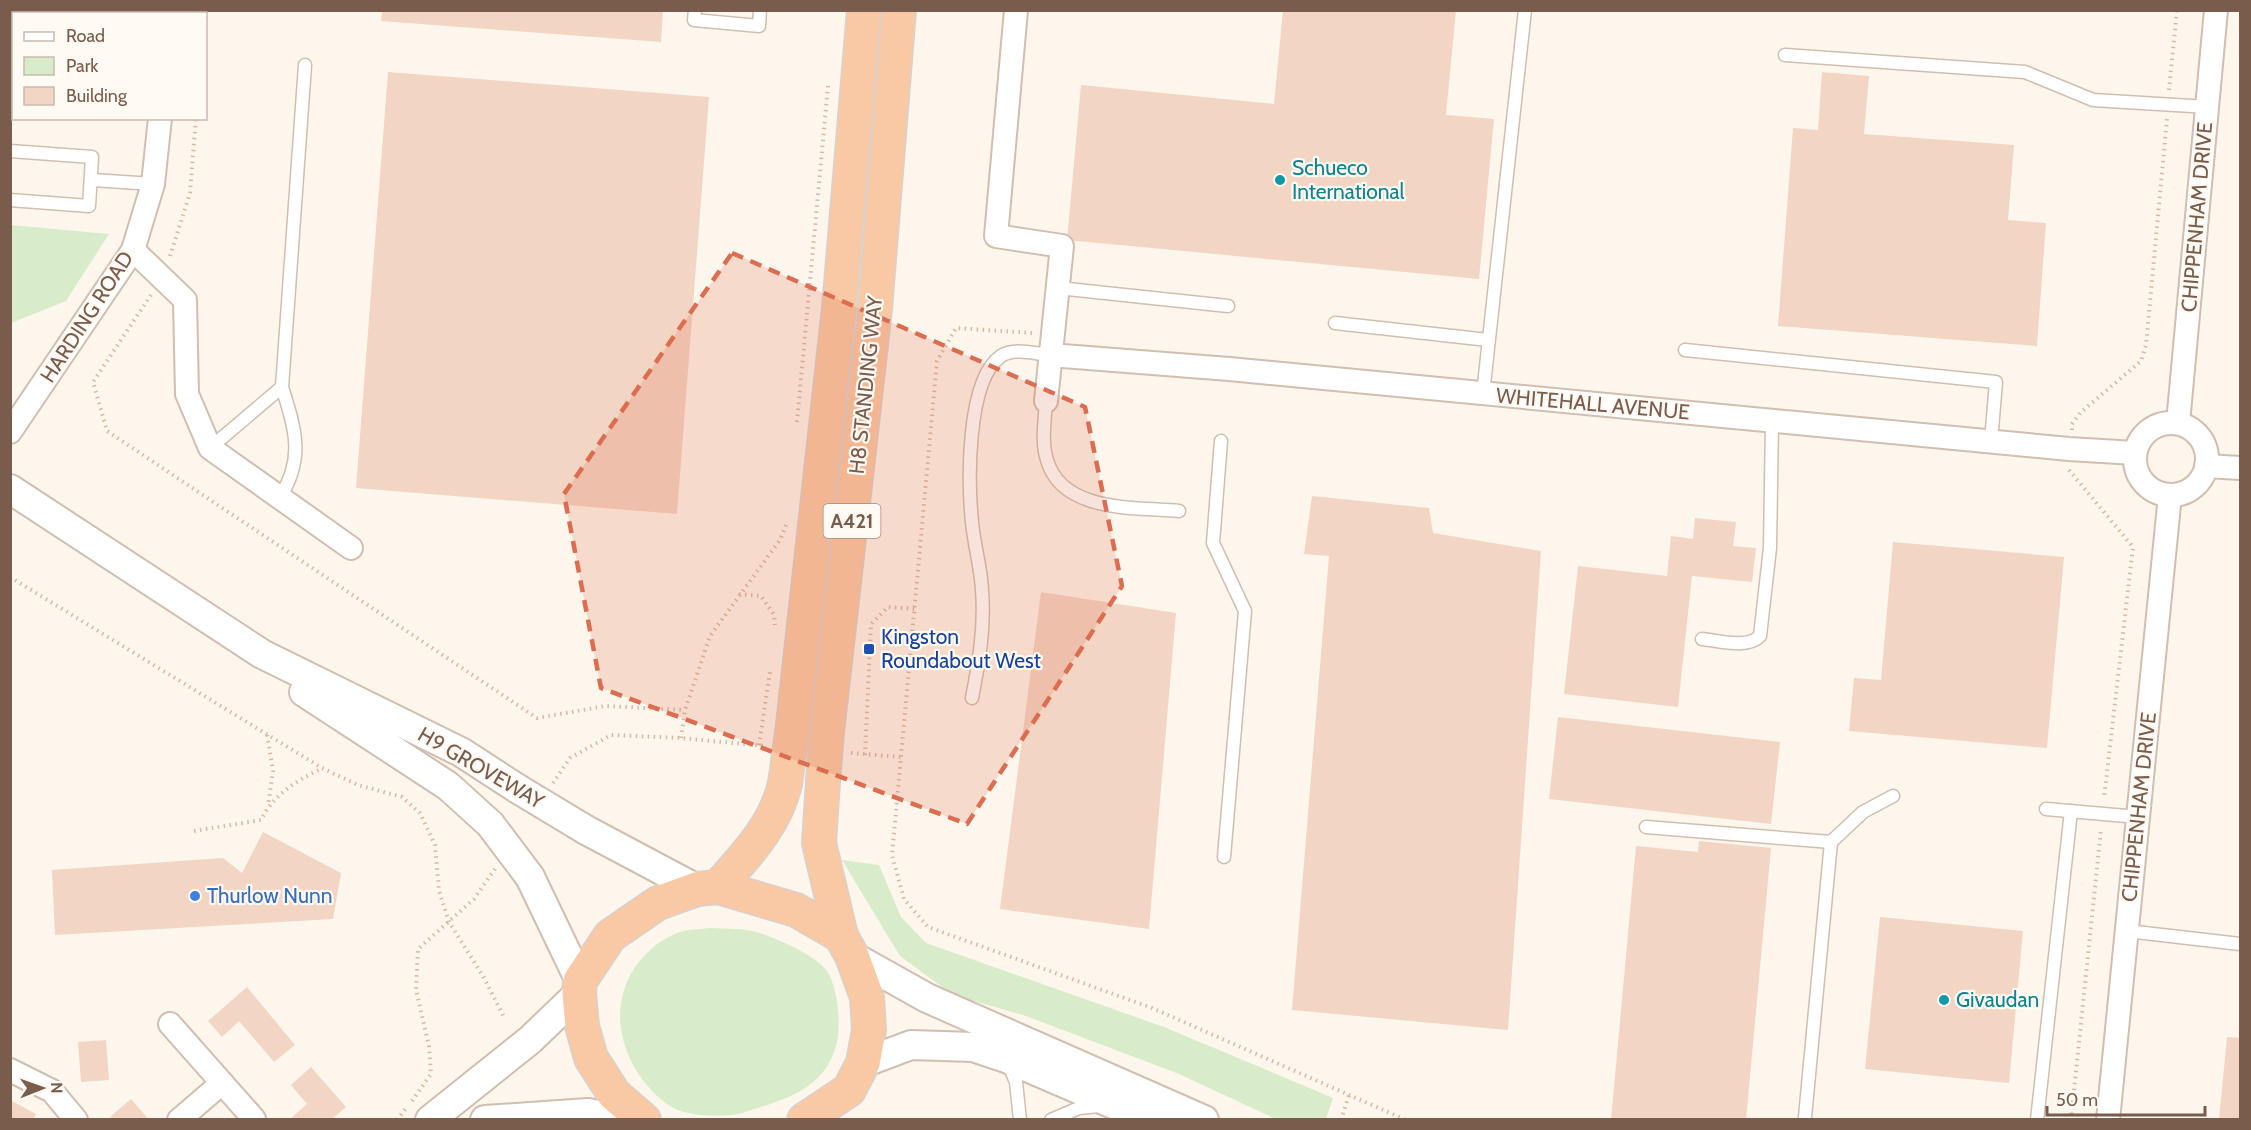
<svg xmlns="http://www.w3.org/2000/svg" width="2251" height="1130" font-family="Cabin,sans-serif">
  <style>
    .green { fill: #d8ecc9 }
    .building { fill: #f3d5c3 }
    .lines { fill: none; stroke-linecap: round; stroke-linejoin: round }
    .service-casing { stroke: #d1beb0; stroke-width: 15 }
    .minor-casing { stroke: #d1beb0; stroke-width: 26 }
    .tertiary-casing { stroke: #d1beb0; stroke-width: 32 }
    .trunk-casing { stroke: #dad1cd; stroke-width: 36 }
    .path { stroke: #d9b8a5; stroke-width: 4; stroke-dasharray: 1.5 4.5; stroke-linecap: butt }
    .service { stroke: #fff; stroke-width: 12 }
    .minor { stroke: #fff; stroke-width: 22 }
    .tertiary { stroke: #fff; stroke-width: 28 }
    .trunk { stroke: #f9c8a4; stroke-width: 33 }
    .tertiary-bridge-casing { stroke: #d1beb0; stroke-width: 32; stroke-linecap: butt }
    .trunk-bridge-casing { stroke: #dad1cd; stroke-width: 36; stroke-linecap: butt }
    .tertiary-bridge { stroke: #fff; stroke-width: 28 }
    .trunk-bridge { stroke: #f9c8a4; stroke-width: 33 }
    .marked { fill: #dc6d51; fill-opacity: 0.2; stroke: #dc6d51; stroke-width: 4.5; stroke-dasharray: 12 8; stroke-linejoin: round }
    .culture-dot { fill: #0f9aa8; stroke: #fffaf3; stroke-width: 2 }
    .transit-dot { fill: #1a4fb4; stroke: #fffaf3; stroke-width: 2 }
    .shop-dot { fill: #3f7fe0; stroke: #fffaf3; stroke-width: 2 }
    .labels { text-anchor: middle; stroke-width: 4.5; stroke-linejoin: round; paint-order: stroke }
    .shield { fill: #fffaf3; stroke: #a28b7f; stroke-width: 1.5 }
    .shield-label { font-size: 20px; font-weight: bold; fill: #7a5c4d }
    .culture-label { font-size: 21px; fill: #0d838f; stroke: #fffaf3; text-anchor: start }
    .street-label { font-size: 21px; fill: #7a5c4d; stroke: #fffaf3 }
    .transit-label { font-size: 21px; fill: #164399; stroke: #fffaf3; text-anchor: start }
    .shop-label { font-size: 21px; fill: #366cbe; stroke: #fffaf3; text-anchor: start }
  </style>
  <rect width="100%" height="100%" fill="#fdf6ec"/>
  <g class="green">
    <path d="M11,225L109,234L66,301L11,323Z"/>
    <path d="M842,860L879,865L901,917L926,943L1164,1027L1333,1098L1326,1119H1276L1179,1074L1026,1016L953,995L900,956Z"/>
    <path d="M711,928C724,929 739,928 752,931C771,935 816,955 827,971C834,982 837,998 838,1010C844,1066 813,1092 764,1106C754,1109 743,1113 733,1115C713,1117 683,1116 667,1104C619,1068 601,999 646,954C656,944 670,934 684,931C693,929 702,929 711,928Z"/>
  </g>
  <g class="building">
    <rect x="40" y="10" width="97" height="4"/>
    <path d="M382,10H663L661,42L381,21Z"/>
    <path d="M1283,10H1456L1446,115L1494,119L1479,279L1067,240L1081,85L1274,104Z"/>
    <path d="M388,72L709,97L677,514L356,488Z"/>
    <path d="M1822,72L1869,76L1864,134L2014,145L2008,220L2046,223L2037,346L1778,326L1793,128L1818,130Z"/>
    <path d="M1312,496L1429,508L1433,533L1541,551L1508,1030L1292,1010L1329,556L1304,554Z"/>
    <path d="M1695,518L1736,522L1733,546L1756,548L1752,582L1692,576L1678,707L1564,694L1578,566L1667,576L1671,536L1693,539Z"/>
    <path d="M1893,542L2064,557L2047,748L1849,731L1854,678L1881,680Z"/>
    <path d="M1041,592L1176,613L1149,929L1000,909Z"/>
    <path d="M1558,717L1780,742L1771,824L1549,799Z"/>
    <path d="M263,832L341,873L333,919L55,935L52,870L223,858L242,873Z"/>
    <path d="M1699,841L1771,848L1746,1120H1611L1636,846L1698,852Z"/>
    <path d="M1880,917L2023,931L2009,1083L1865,1069Z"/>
    <path d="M247,987L295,1045L274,1062L239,1021L222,1037L208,1021Z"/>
    <path d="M2227,1037L2240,1038V1120H2219Z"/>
    <path d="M106,1040L109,1080L81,1082L78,1042Z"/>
    <path d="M311,1067L346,1107L331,1120H289L307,1104L291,1085Z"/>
    <path d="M131,1099L149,1120H113L110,1117Z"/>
    <path d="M12,1101L36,1114L33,1120H10Z"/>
  </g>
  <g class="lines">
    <defs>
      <g id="service">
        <path d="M695,10L694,20L759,26L760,10"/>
        <path d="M1785,55L2025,72L2093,100L2208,107"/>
        <path d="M10,151L92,157L89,206L10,200"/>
        <path d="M92,180L153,184"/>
        <path d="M1058,288L1228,306"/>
        <path d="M1335,323L1488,340"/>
        <path d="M1685,350L1996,382L1991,441"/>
        <path d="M1483,394L1525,10"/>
        <path d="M1046,401C1045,420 1041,442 1047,460C1062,513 1136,507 1179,511"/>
        <path d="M1221,441L1213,543L1245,611L1224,857"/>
        <path d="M210,448L282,387"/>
        <path d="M280,497C305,458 295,429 282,387L305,65"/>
        <path d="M1702,639C1720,641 1747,649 1760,636L1770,548L1772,421"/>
        <path d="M972,698C979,662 985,626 982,590C981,567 974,545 972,522C968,483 966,380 1001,356C1014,347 1036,354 1050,355"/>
        <path d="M2046,809L2138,817"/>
        <path d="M1646,827L1831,842L1863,812L1893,796"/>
        <path d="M2127,931L2240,944"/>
        <path d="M1008,1063L1016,1082L1020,1120"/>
        <path d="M1805,1117L1831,842"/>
        <path d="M1051,1120L1079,1108L1099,1106"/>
        <path d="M2037,1120L2071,811"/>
      </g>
      <g id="minor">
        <path d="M1016,10L996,236L1062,246L1046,401"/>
        <path d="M170,14V10"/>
        <path d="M133,250L185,300L187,394L210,448L351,548"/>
        <path d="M1050,355L1229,369L2069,449L2135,453"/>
        <path d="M2178,423L2216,10"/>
        <circle cx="2171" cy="459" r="36"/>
        <path d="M10,432L133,250L153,184L160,118"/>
        <path d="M2206,466L2240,468"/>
        <path d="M170,1024L254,1119"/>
        <path d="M10,1070L52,1091L76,1120"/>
        <path d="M179,1120L222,1083"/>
        <path d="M2108,1120L2170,495"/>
      </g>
      <g id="tertiary">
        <path d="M10,489L262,654L461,752L518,789"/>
        <path d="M304,692L448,786L490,824"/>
        <path d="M586,830L697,889"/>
        <path d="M530,877L580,981"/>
        <path d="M852,956L927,998L1204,1120"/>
        <path d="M863,1063L911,1045L973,1047L1006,1058L1113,1104L1159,1119"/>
        <path d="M430,1120L530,1040L579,993"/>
        <path d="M485,1120L588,1113L622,1120"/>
      </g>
      <g id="trunk">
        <path d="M793,725L839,308L864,10"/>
        <path d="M827,732L875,309L899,10"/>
        <path d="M823,781L819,843L841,936"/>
        <path d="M718,887C746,855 775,826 785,784"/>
        <path d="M644,1120L614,1094L591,1058L582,1026L579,993L580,981L610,936L658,903L697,889L718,887L796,910L841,936L852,956L867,997L869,1030L863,1063L849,1090L804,1120"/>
      </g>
    </defs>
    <use href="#service" class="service-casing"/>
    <use href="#minor" class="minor-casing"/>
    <use href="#tertiary" class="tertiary-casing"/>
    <use href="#trunk" class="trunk-casing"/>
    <g class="path">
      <path d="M206,19V10"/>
      <path d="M2169,90L2177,10"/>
      <path d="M170,256L190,193L196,118"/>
      <path d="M151,295L93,382L107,431L537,718L606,706L685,710"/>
      <path d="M1032,333L956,328L937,361L892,855L904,899L928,927L1152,1008L1406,1120"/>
      <path d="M797,422L828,86"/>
      <path d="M2072,430V424L2080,413L2141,361L2146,345L2167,119"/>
      <path d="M2069,470L2133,547L2104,798"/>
      <path d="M10,577L322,768L358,785L402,797L420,813L435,845L439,891L449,922L483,976L504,1017"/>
      <path d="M739,594L761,596L774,615L775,625"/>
      <path d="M267,735L273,771L268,806"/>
      <path d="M681,738L685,710L710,636L780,540L786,525"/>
      <path d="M759,745L770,672"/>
      <path d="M851,753L901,757"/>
      <path d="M865,755L871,624L888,607L915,609"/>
      <path d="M553,783L570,758L611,735L681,738L766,746"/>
      <path d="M194,831L261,820C274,794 296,781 321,769"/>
      <path d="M412,1101L431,1074L429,1046L416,990L418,949L474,899L495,869"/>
      <path d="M397,1120L407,1107"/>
      <path d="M1341,1120L1349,1095"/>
      <path d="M2071,1120L2101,829"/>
    </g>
    <use href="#service" class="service"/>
    <use href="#minor" class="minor"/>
    <use href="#tertiary" class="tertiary"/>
    <use href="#trunk" class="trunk"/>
    <defs>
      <g id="tertiary-bridge">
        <path d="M518,789L586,830"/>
        <path d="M490,824L530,877"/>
      </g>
      <g id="trunk-bridge">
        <path d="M823,781L827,732"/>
        <path d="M785,784L793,725"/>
      </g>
    </defs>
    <use href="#tertiary-bridge" class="tertiary-bridge-casing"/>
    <use href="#trunk-bridge" class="trunk-bridge-casing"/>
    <use href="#tertiary-bridge" class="tertiary-bridge"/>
    <use href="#trunk-bridge" class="trunk-bridge"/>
  </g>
  <path class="marked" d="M732,253L1085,407L1122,586L967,824L601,688L564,494Z"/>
  <g class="culture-dot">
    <circle cx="1280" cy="180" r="6"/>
    <circle cx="1944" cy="1000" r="6"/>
  </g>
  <rect class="transit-dot" x="863" y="643" width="12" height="12" rx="3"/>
  <circle class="shop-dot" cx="195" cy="896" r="6"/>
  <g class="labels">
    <rect class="shield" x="823.5" y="504" width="57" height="34" rx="4.5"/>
    <g class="shield-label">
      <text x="852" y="528">A421</text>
    </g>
    <g class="culture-label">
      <text x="1292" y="175">Schueco<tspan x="1292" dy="24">International</tspan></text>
      <text x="1956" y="1007">Givaudan</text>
    </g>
    <g class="street-label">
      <text transform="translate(2197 217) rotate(-85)" y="7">CHIPPENHAM DRIVE</text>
      <text transform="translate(87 317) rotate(-57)" y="7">HARDING ROAD</text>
      <text transform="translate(866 385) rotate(-84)" y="7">H8 STANDING WAY</text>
      <text transform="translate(1593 404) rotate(5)" y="7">WHITEHALL AVENUE</text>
      <text transform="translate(481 768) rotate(30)" y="7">H9 GROVEWAY</text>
      <text transform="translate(2139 807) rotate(-84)" y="7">CHIPPENHAM DRIVE</text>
    </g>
    <g class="transit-label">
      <text x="881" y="644">Kingston<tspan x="881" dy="24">Roundabout West</tspan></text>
    </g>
    <g class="shop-label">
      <text x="207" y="903">Thurlow Nunn</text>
    </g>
  </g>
  <rect width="2251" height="1130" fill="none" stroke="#7a5c4d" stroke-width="24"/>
  <rect x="12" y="12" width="195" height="108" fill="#fffaf3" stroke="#cabbb1" stroke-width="1.5"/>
  <rect x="24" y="32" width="30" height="9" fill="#ffffff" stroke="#cabbb1" stroke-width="1.5"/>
  <text x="66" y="42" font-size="18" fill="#7a5c4d">Road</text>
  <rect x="24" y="57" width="30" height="18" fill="#d8ecc9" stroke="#cabbb1" stroke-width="1.5"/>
  <text x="66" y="72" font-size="18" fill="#7a5c4d">Park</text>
  <rect x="24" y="87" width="30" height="18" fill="#f3d5c3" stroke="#cabbb1" stroke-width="1.5"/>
  <text x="66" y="102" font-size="18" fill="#7a5c4d">Building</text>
  <g transform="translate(42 1088) rotate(89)" stroke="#fffaf3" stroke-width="4.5" paint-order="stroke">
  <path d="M0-4.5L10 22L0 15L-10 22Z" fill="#7a5c4d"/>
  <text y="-9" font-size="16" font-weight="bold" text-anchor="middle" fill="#7a5c4d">N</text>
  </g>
  <path d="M2047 1106v9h158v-9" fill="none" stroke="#7a5c4d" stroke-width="3"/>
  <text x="2056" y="1106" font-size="18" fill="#7a5c4d" stroke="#fffaf3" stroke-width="4.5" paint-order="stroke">50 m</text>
</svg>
